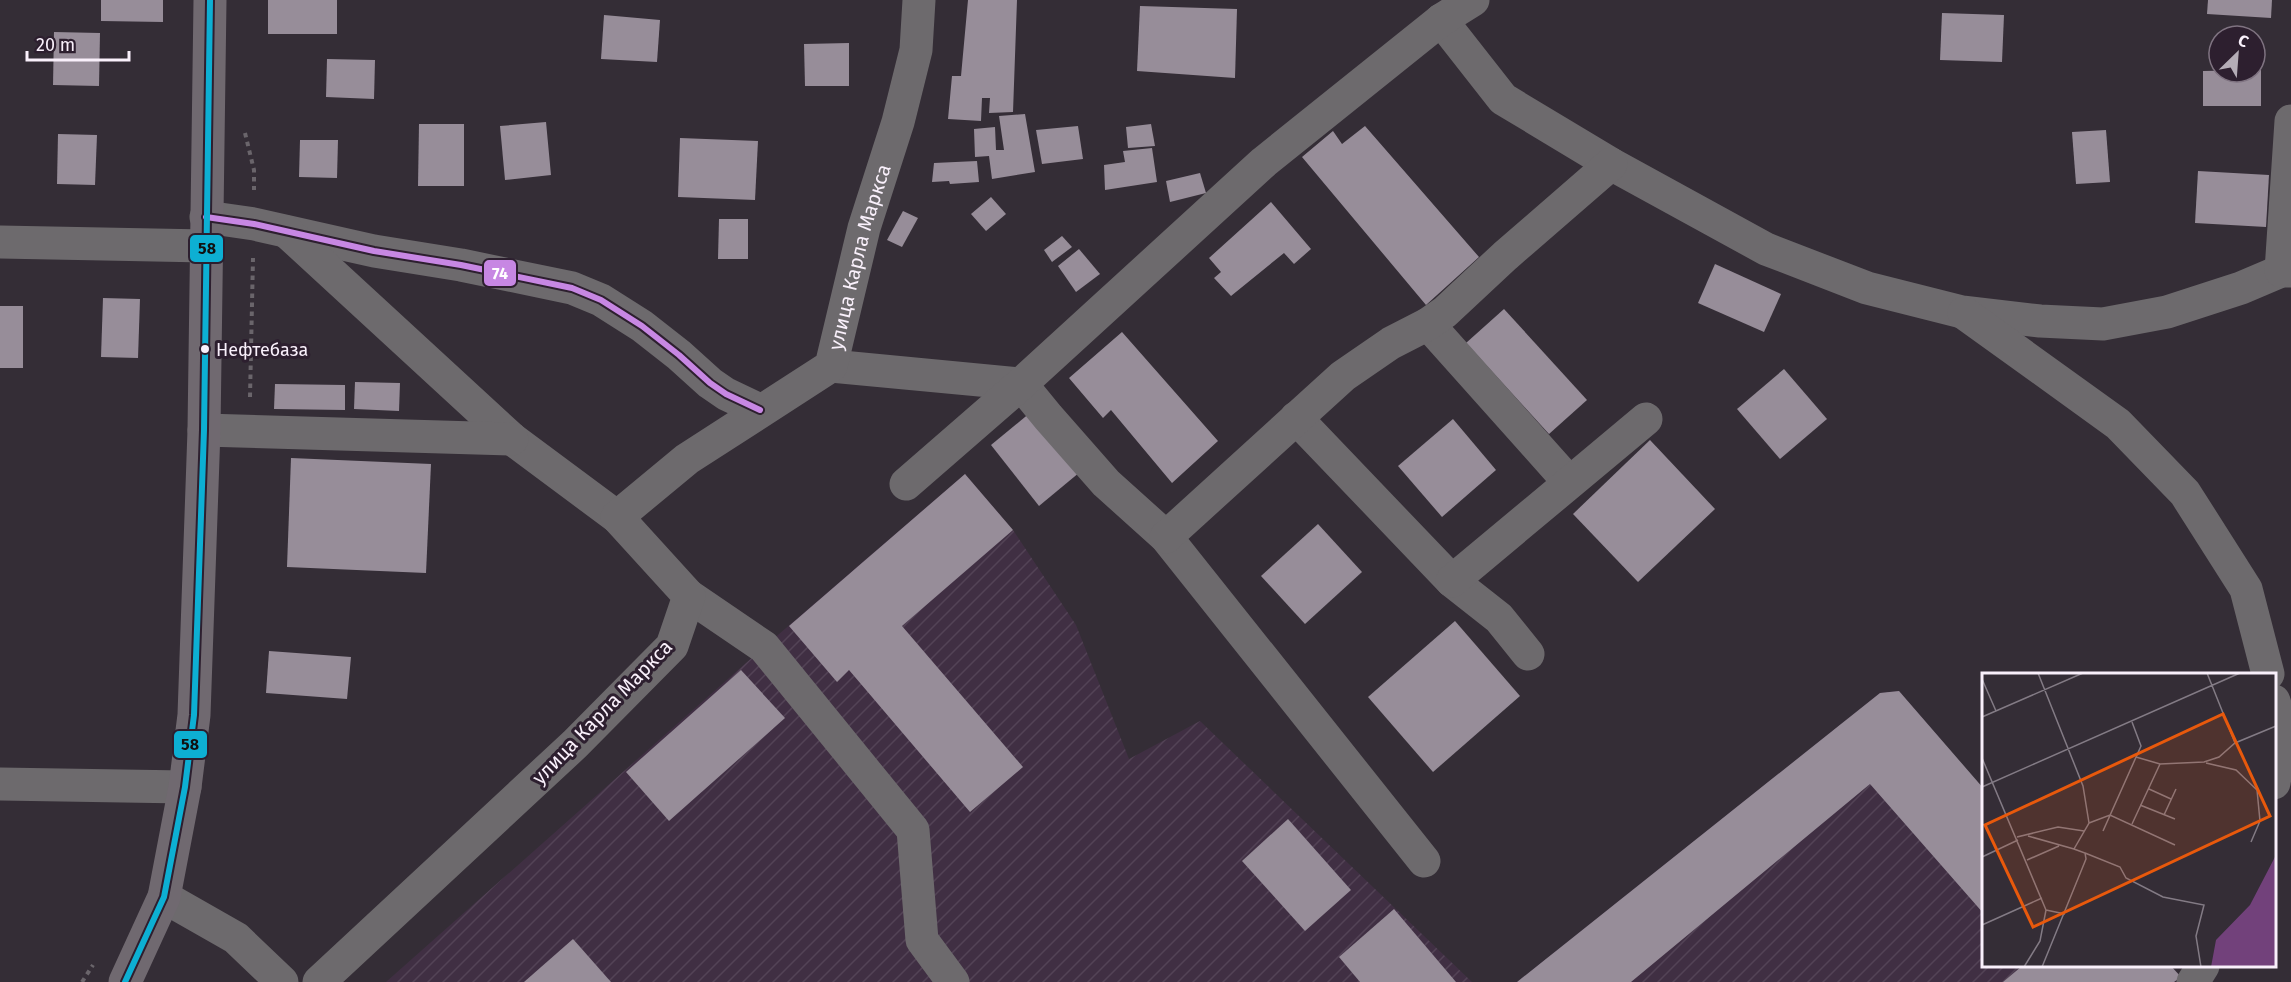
<svg xmlns="http://www.w3.org/2000/svg" width="2291" height="982" font-family="'Fira Sans',sans-serif">
  <style>
    .industrial { fill: url(#industrial-furrows) }
    .building { fill: #978d99 }
    .lines { fill: none; stroke-linecap: round; stroke-linejoin: round }
    .path { stroke: #6a656b; stroke-width: 4; stroke-dasharray: 4.5 4.5; stroke-linecap: butt }
    .minor { stroke: #6d6a6d; stroke-width: 33 }
    .major { stroke: #706970; stroke-width: 33 }
    .bus-1-casing { stroke: #2d1f2f; stroke-width: 10 }
    .bus-2-casing { stroke: #2d1f2f; stroke-width: 10 }
    .bus-1 { stroke: #c787e3; stroke-width: 6 }
    .bus-2 { stroke: #0dafd3; stroke-width: 6 }
    .bus-dot { fill: #f9f0fb; stroke: #2d1f2f; stroke-width: 2 }
    .labels { text-anchor: middle; stroke-width: 6; stroke-linejoin: round; paint-order: stroke }
    .bus-label { font-size: 18px; fill: #f9f0fb; stroke: #2d1f2f; text-anchor: start }
    .street-label { font-size: 20px; fill: #f9f0fb; stroke: #2d1f2f }
    .inset-road { fill: none; stroke: #837b85; stroke-width: 1.5 }
    .view { fill: #e8590c; fill-opacity: 0.15; stroke: #e8590c; stroke-width: 3 }
    .inset-edge { fill: none; stroke: #f9f0fb; stroke-width: 3 }
    .line-badge { stroke: #2d1f2f; stroke-width: 2 }
    .badge-label { font-size: 16px; text-anchor: middle; font-weight: bold; fill: #fff }
    .pale-badge-label { font-size: 16px; text-anchor: middle; font-weight: bold; fill: #111 }
  </style>
  <defs>
    <pattern id="industrial-furrows" width="10" height="10" patternUnits="userSpaceOnUse" patternTransform="scale(1.5)"><rect width="10" height="10" fill="#402f43"/><path d="M-1 1l2-2M0 10L10 0M9 11l2-2" fill="none" stroke="#534356"/></pattern>
  </defs>
  <rect width="100%" height="100%" fill="#342d36"/>
  <g class="industrial">
    <path d="M965,474L1013,530L1076,625L1129,759L1200,721L1472,982H386L764,647Z"/>
    <path d="M1899,691L1983,789L1984,966H2171L2181,977L2174,982H1517L1880,693Z"/>
  </g>
  <g class="building">
    <path d="M101,0H163V22L101,21Z"/>
    <rect x="268" y="0" width="69" height="34"/>
    <path d="M968,0H1017L1013,112L989,113L990,98H982L981,121L948,119L952,76H961Z"/>
    <path d="M2208,0H2272L2271,18L2207,14Z"/>
    <path d="M1140,6L1237,9L1235,78L1137,71Z"/>
    <path d="M1942,13L2004,15L2002,62L1940,60Z"/>
    <path d="M604,15L660,20L657,62L601,59Z"/>
    <path d="M54,32L100,33L99,86L53,85Z"/>
    <path d="M849,43V86H805L804,44Z"/>
    <path d="M327,59L375,60L374,99L326,97Z"/>
    <path d="M2255,70H2261V106H2203V71Z"/>
    <path d="M1025,114L1035,172L992,179L989,156L975,157L974,129L995,127L996,150H1004L999,116Z"/>
    <path d="M546,122L551,175L505,180L500,126Z"/>
    <path d="M419,124H464V186H418Z"/>
    <path d="M1151,124L1155,146L1128,148L1126,127Z"/>
    <path d="M1078,126L1083,159L1042,164L1036,130Z"/>
    <path d="M1365,126L1479,257L1426,305L1302,157L1333,131L1342,144Z"/>
    <path d="M2106,130L2110,182L2076,184L2072,132Z"/>
    <path d="M58,134L97,135L95,185L57,184Z"/>
    <path d="M680,138L758,141L755,200L678,197Z"/>
    <path d="M300,140H338L337,178L299,177Z"/>
    <path d="M1152,148L1157,182L1105,190L1104,165L1125,162L1123,151Z"/>
    <path d="M977,161L979,182L950,184L949,181L932,182L934,163Z"/>
    <path d="M2198,171L2269,175L2266,227L2195,223Z"/>
    <path d="M1200,173L1206,193L1170,202L1166,181Z"/>
    <path d="M991,197L1006,214L986,231L971,214Z"/>
    <path d="M1271,202L1311,249L1294,264L1284,253L1231,296L1214,278L1221,272L1209,258Z"/>
    <path d="M903,211L918,218L902,247L887,240Z"/>
    <path d="M719,219H748V259H718Z"/>
    <path d="M1062,236L1072,247L1052,262L1044,250Z"/>
    <path d="M1079,249L1100,274L1076,292L1058,266Z"/>
    <path d="M1715,264L1781,294L1764,332L1698,303Z"/>
    <path d="M103,298L140,299L138,358L101,357Z"/>
    <rect x="0" y="306" width="23" height="62"/>
    <path d="M1504,309L1587,400L1549,434L1466,343Z"/>
    <path d="M1122,332L1218,441L1172,483L1111,410L1103,418L1069,378Z"/>
    <path d="M1784,369L1827,419L1780,459L1737,409Z"/>
    <path d="M355,382L400,383L399,411L354,409Z"/>
    <path d="M275,384L345,385V410L274,409Z"/>
    <path d="M1031,412L1080,472L1039,506L991,445Z"/>
    <path d="M1453,419L1496,470L1442,517L1398,466Z"/>
    <path d="M1650,440L1715,509L1638,582L1573,514Z"/>
    <path d="M291,458L431,464L426,573L287,567Z"/>
    <path d="M965,474L1013,530L902,626L1023,767L970,812L849,670L837,682L789,626Z"/>
    <path d="M1318,524L1362,572L1305,624L1261,576Z"/>
    <path d="M1455,621L1520,696L1433,772L1368,697Z"/>
    <path d="M269,651L351,657L347,699L266,693Z"/>
    <path d="M741,670L785,718L669,821L626,772Z"/>
    <path d="M1899,691L1984,789V914L1870,784L1631,982H1517L1880,693Z"/>
    <path d="M1288,819L1351,890L1305,931L1242,861Z"/>
    <path d="M1394,909L1456,982H1360L1339,957Z"/>
    <path d="M573,939L611,982H524Z"/>
    <path d="M2022,966H2171L2181,977L2174,982H2003Z"/>
  </g>
  <g class="lines">
    <g class="path">
      <path d="M245,133L254,170V190"/>
      <path d="M250,397L253,258"/>
      <path d="M82,982L93,965"/>
    </g>
    <g class="minor">
      <path d="M1441,20L1503,99L1611,164L1766,249L1867,288L1962,312L2040,321L2103,324L2167,312L2241,288L2281,271H2291"/>
      <path d="M206,217L254,224L374,251L461,265L572,288L601,300L642,326L679,355L710,383L726,394L760,410"/>
      <path d="M287,232L512,439L617,517"/>
      <path d="M0,242L206,246"/>
      <path d="M2281,271L2291,121"/>
      <path d="M1964,313L2118,424L2185,493L2246,589L2268,674"/>
      <path d="M1428,324L1569,482"/>
      <path d="M831,366L1021,384L1048,417L1106,483L1166,537L1424,861"/>
      <path d="M1296,418L1452,581L1499,618L1528,654"/>
      <path d="M204,430L512,439"/>
      <path d="M906,484L1021,384L1264,162L1441,20L1473,0"/>
      <path d="M1166,537L1343,376L1391,343L1428,324L1445,312L1505,256L1611,164"/>
      <path d="M1452,581L1646,419"/>
      <path d="M689,596L764,647L913,830L922,940L953,982"/>
      <path d="M2274,701L2283,732L2274,783"/>
      <path d="M0,784L185,787"/>
      <path d="M164,897L236,938L282,982"/>
      <path id="s1" d="M319,982L575,744L672,646L689,596L617,517L687,459L831,366L864,228L898,122L916,50L919,0"/>
      <path d="M2193,982L2203,966"/>
    </g>
    <path class="major" d="M125,982L164,897L185,787L194,715L204,430L210,0"/>
    <defs>
      <path id="bus-1" d="M206,217L254,224L374,251L461,265L572,288L601,300L642,326L679,355L710,383L726,394L760,410"/>
      <path id="bus-2" d="M125,982L164,897L185,787L194,715L204,430L210,0"/>
    </defs>
    <use href="#bus-1" class="bus-1-casing"/>
    <use href="#bus-2" class="bus-2-casing"/>
    <use href="#bus-1" class="bus-1"/>
    <use href="#bus-2" class="bus-2"/>
  </g>
  <circle class="bus-dot" cx="205" cy="349" r="5"/>
  <g class="labels">
    <g class="bus-label">
      <text x="216" y="356">Нефтебаза</text>
    </g>
    <g class="street-label">
      <text dy="7" stroke="none"><textPath href="#s1" startOffset="1022">улица Карла Маркса</textPath></text>
      <text transform="translate(602 712) rotate(-46)" y="7">улица Карла Маркса</text>
    </g>
  </g>
  <g transform="translate(1982 673)">
    <rect width="294" height="294" fill="#342d36"/>
    <path d="M294,182V294H229L234,267L268,232Z" fill="#72417b"/>
    <path class="inset-road" d="M56,0L101,113L107,150L92,176L103,180L104,186L60,294M225,0L253,70M0,6L14,38M0,44L101,0M154,84L178,91L222,89L237,84L253,70L294,53M0,85L64,237L58,268L42,294M224,90L254,97L275,117L278,148L269,169M0,114L258,0M167,116L189,126M158,132L193,146M182,142L194,116M107,150L128,142L193,172M150,151L178,91M121,158L159,73L150,49M46,163L92,176M35,164L76,154L102,158M103,180L138,194L144,205L181,224L222,232L214,263L219,294M0,184L36,167M45,187L77,173M64,237L83,241M0,252L60,225"/>
    <path class="view" d="M241,41L288,143L51,254L3,152Z"/>
    <rect width="294" height="294" class="inset-edge"/>
  </g>
  <g class="line-badge">
    <rect x="189" y="234" width="35" height="29" rx="6" fill="#0dafd3"/>
    <rect x="483" y="259" width="34" height="28" rx="6" fill="#c787e3"/>
    <rect x="173" y="730" width="35" height="29" rx="6" fill="#0dafd3"/>
  </g>
  <g class="badge-label">
    <text x="500" y="279">74</text>
  </g>
  <g class="pale-badge-label">
    <text x="207" y="254">58</text>
    <text x="190" y="750">58</text>
  </g>
  <g transform="translate(2237 54) rotate(25)"><circle r="28" fill="#2d1f2f" stroke="#7f7381" stroke-width="1.5"/>
  <path d="M0-4.5L10 22L0 15L-10 22Z" fill="#b4acb6"/>
  <text y="-9" font-size="16" font-weight="bold" text-anchor="middle" fill="#f9f0fb">С</text>
  </g>
  <path d="M27 51v9h102v-9" fill="none" stroke="#f9f0fb" stroke-width="3"/>
  <text x="36" y="51" font-size="18" fill="#f9f0fb" stroke="#2d1f2f" stroke-width="4.5" paint-order="stroke">20 m</text>
</svg>
